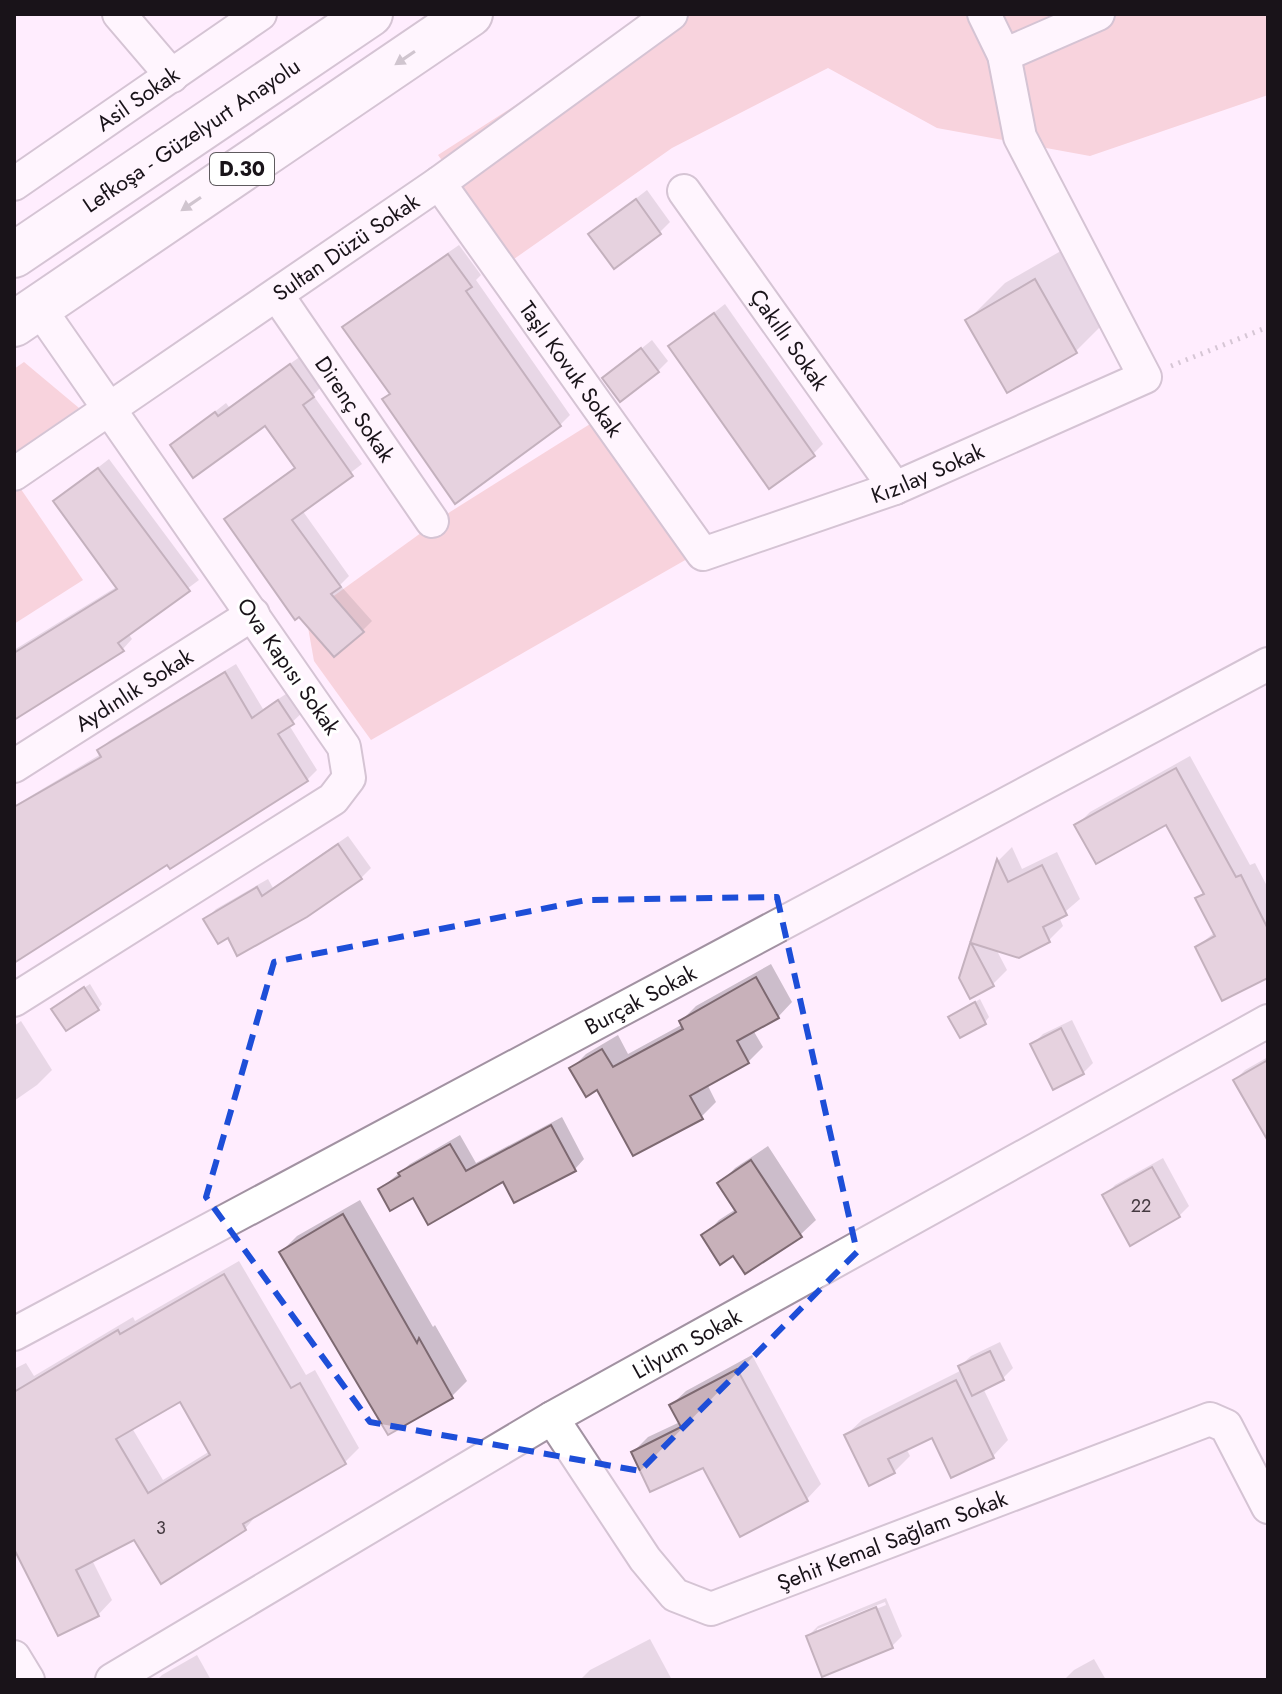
<svg xmlns="http://www.w3.org/2000/svg" width="1282" height="1694" font-family="Jost,sans-serif">
  <style>
    .green { fill: #efb3b5 }
    .shadow { fill: #0003; fill-rule: evenodd }
    .building { fill: #c8b1ba; stroke: #7d6971; stroke-width: 2; fill-rule: evenodd }
    .lines { fill: none; stroke-linecap: round; stroke-linejoin: round }
    .minor-casing { stroke: #a292a2; stroke-width: 36 }
    .trunk-casing { stroke: #a292a2; stroke-width: 48 }
    .path { stroke: #a598a5; stroke-width: 5; stroke-dasharray: 2 6; stroke-linecap: butt }
    .minor { stroke: #fff; stroke-width: 32 }
    .trunk { stroke: #fff; stroke-width: 44 }
    .oneway { fill: #989598 }
    .marked { fill: none; stroke: #1d4ed8; stroke-width: 6; stroke-dasharray: 16 10; stroke-linejoin: round }
    .labels { text-anchor: middle; stroke-width: 6; stroke-linejoin: round; paint-order: stroke }
    .number-label { font-size: 18px; fill: #453a41 }
    .shield { fill: #fff; stroke: #5e5a5e; stroke-width: 2 }
    .shield-label { font-size: 20px; font-weight: bold; fill: #191319 }
    .street-label { font-size: 22px; fill: #191319; stroke: #fff }
  </style>
  <rect width="100%" height="100%" fill="#ffedfe"/>
  <g class="green">
    <path d="M657,14H1268V95L1090,156L937,128L828,68L672,148L514,259L438,155Z"/>
    <path d="M24,362L79,408L14,453V369Z"/>
    <path d="M606,414L701,551L371,740L314,661L306,616L450,512Z"/>
    <path d="M14,479L83,580L14,624Z"/>
  </g>
  <g class="shadow">
    <path d="M647,190L670,222L660,232L590,234Z"/>
    <path d="M1073,244L1113,314L1076,351L968,320L1005,283Z"/>
    <path d="M459,245L481,275L476,280L570,415L560,425L392,392L345,327L355,317Z"/>
    <path d="M725,304L823,444L813,454L671,346Z"/>
    <path d="M652,340L668,361L658,371L605,378Z"/>
    <path d="M301,356L322,386L313,395L362,464L302,510L349,576L340,585L372,621L362,631L227,519L296,466L266,424L172,445L226,403L229,407Z"/>
    <path d="M109,459L199,580L128,633L132,639L122,650L14,717V650L118,586L55,501Z"/>
    <path d="M236,664L263,709L289,692L303,712L289,725L317,770L307,780L14,956V806L101,754L99,751L109,741Z"/>
    <path d="M1190,756L1250,865L1255,863L1268,888V976L1197,947L1215,932L1198,898L1205,891L1166,823L1077,825L1090,812Z"/>
    <path d="M348,836L371,868L361,878L228,936L206,919L216,909L268,879L273,888Z"/>
    <path d="M1012,847L1022,869L1057,852L1080,899L1059,917L1063,926L1049,940L996,949L1007,970L993,984L971,996L961,978L999,860Z"/>
    <path d="M771,964L792,1002L778,1017L753,1030L763,1047L748,1062L707,1084L716,1102L701,1117L598,1087L571,1069L586,1054L618,1035L628,1054L683,1024L681,1021L696,1006Z"/>
    <path d="M90,984L102,1004L98,1009L58,1005Z"/>
    <path d="M980,999L989,1017L985,1022L951,1017Z"/>
    <path d="M1072,1020L1093,1063L1083,1073L1033,1044L1043,1034Z"/>
    <path d="M21,1021L52,1070L37,1085L14,1101V1026Z"/>
    <path d="M1268,1057V1137L1235,1080L1245,1070Z"/>
    <path d="M562,1117L584,1159L575,1169L413,1196L380,1189L410,1164L460,1135L476,1163Z"/>
    <path d="M768,1146L816,1220L800,1235L734,1253L704,1236L719,1220L736,1209L720,1184L735,1168Z"/>
    <path d="M1163,1158L1189,1206L1179,1216L1105,1196L1115,1185Z"/>
    <path d="M360,1200L433,1327L435,1325L467,1381L452,1396L281,1252L297,1236Z"/>
    <path d="M239,1261L306,1375L315,1370L359,1448L345,1462L259,1512L245,1529L135,1537L92,1560L112,1600L98,1615L14,1544V1369L26,1363L34,1376L133,1317L135,1321ZM181,1399L210,1451L163,1480L132,1428Z"/>
    <path d="M1000,1342L1013,1368L1003,1378L983,1388L1008,1440L993,1456L932,1435L906,1448L910,1456L894,1472L846,1435L862,1420L962,1370L960,1366L971,1356Z"/>
    <path d="M752,1355L821,1484L807,1499L704,1465L633,1452L648,1437L680,1422L671,1405L686,1391Z"/>
    <path d="M886,1598L902,1636L892,1646L808,1636L818,1626ZM885,1602L886,1605L817,1633V1629Z"/>
    <path d="M650,1639L672,1680H580L590,1670Z"/>
    <path d="M197,1655L211,1680H157L162,1675Z"/>
    <path d="M1094,1659L1106,1680H1064L1074,1670Z"/>
  </g>
  <g class="building">
    <path d="M636,199L661,234L614,269L588,234Z"/>
    <path d="M448,254L472,287L466,291L561,426L455,504L382,399L390,394L342,327Z"/>
    <path d="M1035,279L1077,353L1007,393L965,320Z"/>
    <path d="M714,313L815,456L769,489L668,346Z"/>
    <path d="M641,348L659,372L620,402L602,378Z"/>
    <path d="M290,364L314,397L303,405L353,476L292,520L341,587L331,594L364,632L334,657L299,617L295,620L224,519L295,468L265,426L193,478L170,445L215,412L218,416Z"/>
    <path d="M98,468L190,591L118,643L124,651L14,720V653L117,589L53,501Z"/>
    <path d="M225,672L252,718L278,700L294,724L278,734L308,781L170,869L167,865L14,963V807L101,757L97,750Z"/>
    <path d="M1176,768L1236,877L1241,875L1268,929V978L1222,1001L1195,947L1215,936L1195,898L1204,894L1166,825L1096,864L1074,825Z"/>
    <path d="M338,844L362,879L307,917L237,956L228,938L218,944L203,919L257,887L262,896Z"/>
    <path d="M997,859L1008,882L1042,865L1067,915L1043,927L1050,942L1019,958L971,943L994,986L970,999L959,978Z"/>
    <path d="M756,977L779,1018L737,1041L749,1063L690,1096L703,1119L633,1156L597,1090L586,1097L569,1068L602,1049L613,1067L683,1029L679,1021Z"/>
    <path d="M84,987L99,1010L66,1031L51,1009Z"/>
    <path d="M975,1002L986,1024L960,1038L948,1017Z"/>
    <path d="M1061,1028L1084,1074L1053,1090L1030,1044Z"/>
    <path d="M1268,1060V1141L1233,1080Z"/>
    <path d="M551,1125L576,1171L514,1203L503,1182L428,1225L413,1198L390,1211L378,1189L400,1176L398,1173L450,1144L466,1171Z"/>
    <path d="M751,1160L802,1237L745,1274L733,1256L720,1265L701,1235L736,1212L717,1183Z"/>
    <path d="M1152,1167L1180,1217L1130,1246L1102,1195Z"/>
    <path d="M343,1214L417,1343L419,1338L453,1398L388,1435L279,1252Z"/>
    <path d="M224,1274L291,1388L300,1383L346,1464L243,1524L246,1530L161,1584L134,1540L76,1570L99,1616L58,1636L14,1549V1392L118,1330L120,1334ZM180,1402L210,1455L148,1493L116,1439Z"/>
    <path d="M990,1351L1004,1380L972,1396L958,1366Z"/>
    <path d="M737,1369L808,1501L740,1537L703,1468L650,1492L631,1452L681,1427L669,1405Z"/>
    <path d="M956,1380L994,1458L951,1478L932,1438L888,1459L895,1473L869,1486L844,1435Z"/>
    <path d="M876,1607L893,1648L822,1677L806,1636Z"/>
  </g>
  <g class="lines">
    <defs>
      <g id="minor">
        <path d="M119,14L172,76"/>
        <path d="M1004,55L1098,14"/>
        <path id="s1" d="M439,183L703,554L895,488L1145,377L1020,137L1004,55L984,14"/>
        <path id="s2" d="M14,184L260,14"/>
        <path id="s3" d="M684,191L895,488"/>
        <path id="s4" d="M277,295L432,521"/>
        <path id="s5" d="M14,474L439,183L671,14"/>
        <path id="s6" d="M14,766L253,614"/>
        <path d="M14,1000L333,799L349,778L344,747L39,308"/>
        <path id="s7" d="M14,1334L1268,664"/>
        <path id="s8" d="M552,1418L645,1559L675,1595L711,1609L1210,1419L1226,1426L1268,1507"/>
        <path d="M14,1657L28,1680"/>
        <path id="s9" d="M112,1680L552,1418L1268,1021"/>
      </g>
      <g id="trunk">
        <path id="s10" d="M14,255L370,14"/>
        <path d="M14,324L470,14"/>
      </g>
    </defs>
    <use href="#minor" class="minor-casing"/>
    <use href="#trunk" class="trunk-casing"/>
    <path class="path" d="M1171,366L1268,327"/>
    <use href="#minor" class="minor"/>
    <use href="#trunk" class="trunk"/>
  </g>
  <defs><path id="oneway-solid" d="M-6-.8H1V-3.2L6.5 0L1 3.2V.8H-6Z" transform="scale(2)"/></defs>
  <g class="oneway">
    <use href="#oneway-solid" transform="translate(405 58) rotate(146)"/>
    <use href="#oneway-solid" transform="translate(191 204) rotate(146)"/>
  </g>
  <path d="M0 0H1282V1694H0ZM777,897L857,1252L640,1471L370,1422L206,1197L274,962L587,900Z" fill="#ffedfe" fill-opacity=".55" fill-rule="evenodd"/>
  <path class="marked" d="M777,897L857,1252L640,1471L370,1422L206,1197L274,962L587,900Z"/>
  <g class="labels">
    <g class="number-label">
      <text x="1141" y="1212">22</text>
      <text x="161" y="1534">3</text>
    </g>
    <rect class="shield" x="210" y="153" width="64" height="32" rx="6"/>
    <g class="shield-label">
      <text x="242" y="176">D.30</text>
    </g>
    <g class="street-label">
      <text dy="8" stroke="none"><textPath href="#s2" startOffset="150">Asil Sokak</textPath></text>
      <text dy="8" stroke="none"><textPath href="#s10" startOffset="214">Lefkoşa - Güzelyurt Anayolu</textPath></text>
      <text dy="8" stroke="none"><textPath href="#s5" startOffset="402">Sultan Düzü Sokak</textPath></text>
      <text dy="8" stroke="none"><textPath href="#s3" startOffset="182">Çakıllı Sokak</textPath></text>
      <text dy="8" stroke="none"><textPath href="#s1" startOffset="228">Taşlı Kovuk Sokak</textPath></text>
      <text dy="8" stroke="none"><textPath href="#s4" startOffset="138">Direnç Sokak</textPath></text>
      <text dy="8" stroke="none"><textPath href="#s1" startOffset="694">Kızılay Sokak</textPath></text>
      <text transform="translate(289 666) rotate(55)" y="8">Ova Kapısı Sokak</text>
      <text dy="8" stroke="none"><textPath href="#s6" startOffset="142">Aydınlık Sokak</textPath></text>
      <text dy="8" stroke="none"><textPath href="#s7" startOffset="710">Burçak Sokak</textPath></text>
      <text dy="8" stroke="none"><textPath href="#s9" startOffset="666">Lilyum Sokak</textPath></text>
      <text dy="8" stroke="none"><textPath href="#s8" startOffset="448">Şehit Kemal Sağlam Sokak</textPath></text>
    </g>
  </g>
  <rect width="1282" height="1694" fill="none" stroke="#191319" stroke-width="32"/>
</svg>
